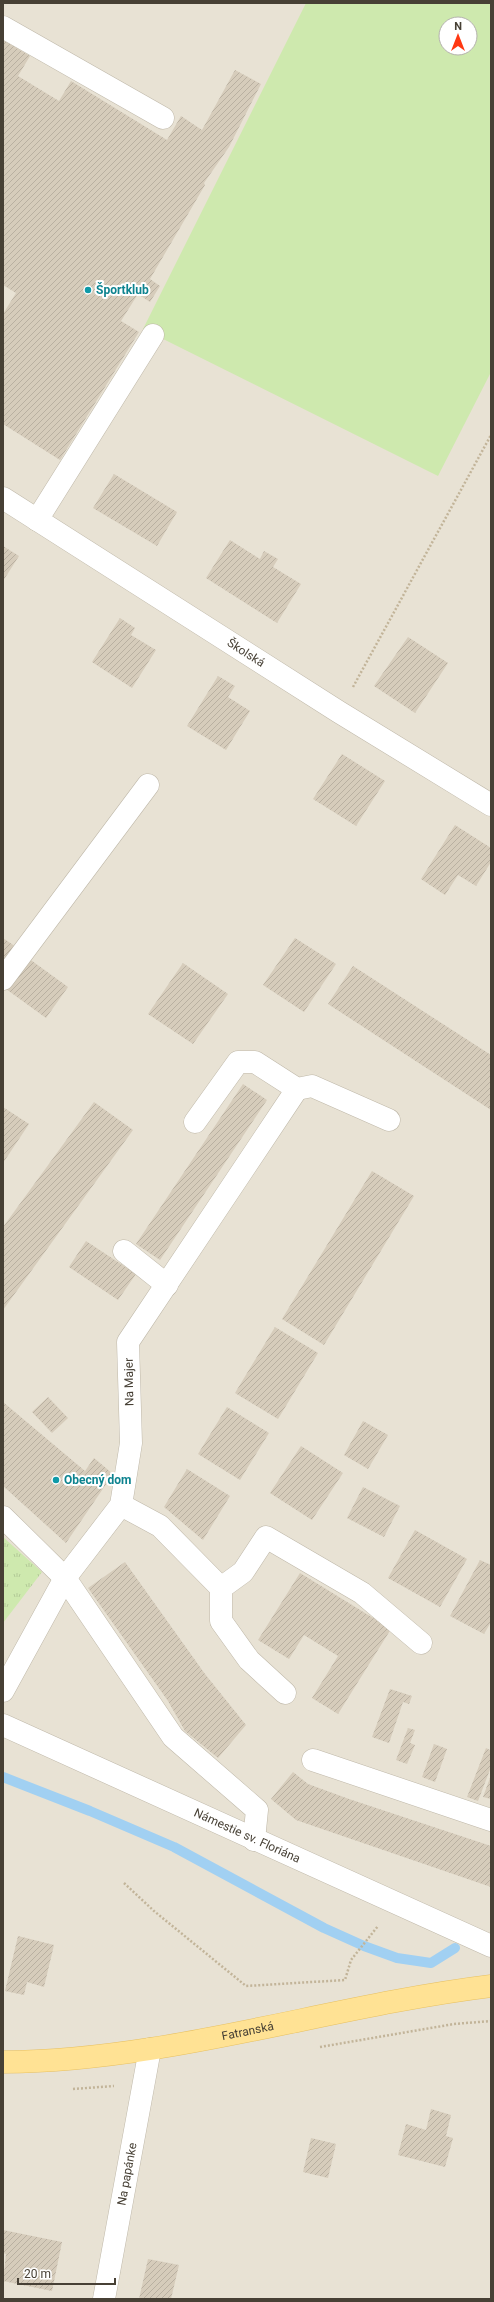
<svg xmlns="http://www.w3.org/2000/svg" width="494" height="2302" font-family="Roboto,sans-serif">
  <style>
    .residential { fill: #e8e2d4; fill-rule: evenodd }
    .grass { fill: url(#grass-tufts) }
    .garden { fill: #cee9ae; fill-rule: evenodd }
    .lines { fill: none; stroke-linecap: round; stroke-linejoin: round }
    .stream { stroke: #a1d0f2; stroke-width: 10 }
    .building { fill: url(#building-hatch) }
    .minor-casing { stroke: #bfb8a9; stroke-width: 23 }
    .major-casing { stroke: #e7c061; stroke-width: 23 }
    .path { stroke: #c2b499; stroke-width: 2.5; stroke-dasharray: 2 2; stroke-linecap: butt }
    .minor { stroke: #fff; stroke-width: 22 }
    .major { stroke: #ffe294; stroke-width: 22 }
    .culture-dot { fill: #0f9aa8; stroke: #fff; stroke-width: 1.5 }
    .labels { text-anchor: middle; stroke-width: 4; stroke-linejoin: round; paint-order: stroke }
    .culture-label { font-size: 12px; font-weight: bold; fill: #0d838f; stroke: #fff; text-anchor: start }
    .street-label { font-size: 12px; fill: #474035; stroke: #fff }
  </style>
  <defs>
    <pattern id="grass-tufts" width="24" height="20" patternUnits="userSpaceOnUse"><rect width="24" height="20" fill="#cee9ae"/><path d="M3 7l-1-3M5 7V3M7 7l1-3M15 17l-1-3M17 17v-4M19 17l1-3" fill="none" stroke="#b2c996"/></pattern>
    <pattern id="building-hatch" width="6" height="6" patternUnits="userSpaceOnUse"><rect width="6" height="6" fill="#d6ccbb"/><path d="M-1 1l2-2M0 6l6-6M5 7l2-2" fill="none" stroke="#b9b0a1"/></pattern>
  </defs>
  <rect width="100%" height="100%" fill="#f4f0e6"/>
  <path class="residential" d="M3,3H491V2299H3ZM446,24H470V48H446Z"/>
  <path class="grass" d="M3,1537L42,1572L3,1623Z"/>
  <path class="garden" d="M306,3H491V372L438,476L143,329ZM446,24H470V48H446Z"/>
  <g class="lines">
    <path class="stream" d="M3,1777L90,1811L174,1847L324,1928L364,1946L397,1958L431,1963L455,1948"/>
  </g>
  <g class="building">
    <path d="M3,40L30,56L18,76L59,101L71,81L167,140L181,116L202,130L235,70L261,84L229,147L204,183L205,185L150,279L160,286L150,302L138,294L121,321L139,332L60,460L3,424V314L16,293L3,285Z"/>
    <path d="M114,474L177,512L157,546L93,508Z"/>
    <path d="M230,540L260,559L264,551L278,559L273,567L301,584L277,623L206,578Z"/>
    <path d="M3,546L19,556L3,581Z"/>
    <path d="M120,618L135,628L131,635L156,650L132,688L92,662Z"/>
    <path d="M408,637L448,663L415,713L374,686Z"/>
    <path d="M218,676L235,686L228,697L250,711L226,750L187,726Z"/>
    <path d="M342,754L385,781L356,826L313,799Z"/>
    <path d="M455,825L491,848V862L476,886L458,875L445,895L421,879Z"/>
    <path d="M3,938L16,947L3,964Z"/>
    <path d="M295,938L336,964L304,1012L263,985Z"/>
    <path d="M28,958L68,987L46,1018L6,989Z"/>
    <path d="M183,963L228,994L193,1044L148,1014Z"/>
    <path d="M353,966L491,1055V1110L328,1004Z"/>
    <path d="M243,1084L267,1100L160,1260L136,1244Z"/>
    <path d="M94,1102L133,1130L3,1310V1227Z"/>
    <path d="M3,1107L29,1124L3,1163Z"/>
    <path d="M372,1171L414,1196L324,1345L282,1319Z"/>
    <path d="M86,1241L136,1274L118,1300L69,1267Z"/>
    <path d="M275,1327L318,1353L278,1419L235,1393Z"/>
    <path d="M48,1397L68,1418L52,1433L32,1412Z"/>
    <path d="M3,1402L85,1471L94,1458L113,1474L66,1543L3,1486Z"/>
    <path d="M227,1407L269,1433L240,1480L198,1454Z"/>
    <path d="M363,1421L388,1435L368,1469L344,1455Z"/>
    <path d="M301,1446L343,1473L312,1520L270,1493Z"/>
    <path d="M187,1469L230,1496L203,1540L164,1507Z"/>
    <path d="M363,1487L400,1506L384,1537L347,1518Z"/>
    <path d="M415,1530L467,1559L440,1607L388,1578Z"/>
    <path d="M480,1560L491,1565V1622L484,1634L450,1616Z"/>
    <path d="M125,1562L205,1674L246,1725L218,1758L185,1731L168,1701L88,1588Z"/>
    <path d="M300,1573L391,1629L338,1714L312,1698L338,1656L304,1635L289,1659L258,1640Z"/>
    <path d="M390,1689L412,1696L409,1704L403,1702L389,1743L372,1737Z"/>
    <path d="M408,1728L415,1730L410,1743L415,1745L407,1764L396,1760Z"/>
    <path d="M434,1744L447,1749L435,1782L422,1777Z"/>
    <path d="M491,1747V1767L478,1801L467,1797L486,1748L490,1750Z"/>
    <path d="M293,1772L308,1784L349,1799L491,1846V1887L296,1820L271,1799Z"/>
    <path d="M491,1775V1799L483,1797Z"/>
    <path d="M18,1936L54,1945L44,1987L27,1982L24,1995L5,1991Z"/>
    <path d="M431,2109L451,2115L446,2136L453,2138L445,2167L398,2155L406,2124L426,2130Z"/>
    <path d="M311,2138L336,2144L328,2178L303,2172Z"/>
    <path d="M3,2230L62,2242L52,2291L3,2281L6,2254L3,2253Z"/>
    <path d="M148,2259L179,2265L171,2299H139Z"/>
  </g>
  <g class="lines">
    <defs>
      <g id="minor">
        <path d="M3,27L163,118"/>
        <path id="s1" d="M3,498L339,712L491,805"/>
        <path d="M37,520L153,335"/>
        <path d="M3,979L148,785"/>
        <path d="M195,1122L238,1062H255L297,1089L312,1086L389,1120"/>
        <path d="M124,1251L167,1285"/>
        <path d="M121,1505L160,1526L221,1588V1621L249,1660L285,1693"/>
        <path d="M3,1517L65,1578L173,1737L257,1810L254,1840"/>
        <path d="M221,1588L243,1572L266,1537L362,1593L421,1643"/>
        <path d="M3,1691L65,1578L121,1505L131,1443L128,1342L297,1089"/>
        <path id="s2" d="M3,1725L491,1946"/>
        <path d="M313,1760L491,1820"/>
        <path id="s3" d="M104,2299L150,2049"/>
      </g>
      <g id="major">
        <path id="s4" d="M3,2062C168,2061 328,2006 491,1986"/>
      </g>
    </defs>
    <use href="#minor" class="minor-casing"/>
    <use href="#major" class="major-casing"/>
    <g class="path">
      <path d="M353,687L491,435"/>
      <path d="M124,1883L154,1911L246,1986L345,1980L351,1960L378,1926"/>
      <path d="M320,2047L454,2024L491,2021"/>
      <path d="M73,2089L114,2086"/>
    </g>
    <use href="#minor" class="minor"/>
    <use href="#major" class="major"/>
  </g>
  <g class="culture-dot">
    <circle cx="88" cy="290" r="4"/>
    <circle cx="56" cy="1480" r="4"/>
  </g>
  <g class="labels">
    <g class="culture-label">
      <text x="96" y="294">Športklub</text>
      <text x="64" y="1484">Obecný dom</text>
    </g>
    <g class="street-label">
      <text dy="4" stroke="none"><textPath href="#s1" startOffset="288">Školská</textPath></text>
      <text transform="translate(129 1382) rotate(-91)" y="4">Na Majer</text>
      <text dy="4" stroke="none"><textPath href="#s2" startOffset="268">Námestie sv. Floriána</textPath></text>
      <text dy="4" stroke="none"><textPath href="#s4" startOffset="247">Fatranská</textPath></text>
      <text dy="4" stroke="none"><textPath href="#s3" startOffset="127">Na papánke</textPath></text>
    </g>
  </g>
  <rect width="494" height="2302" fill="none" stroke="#474035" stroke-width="8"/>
  <g transform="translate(458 36)"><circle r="19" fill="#ffffff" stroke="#b5b3ae"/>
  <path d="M0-3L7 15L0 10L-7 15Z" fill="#ff3812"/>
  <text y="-6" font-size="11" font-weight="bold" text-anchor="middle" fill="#474035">N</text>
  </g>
  <path d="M18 2278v6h97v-6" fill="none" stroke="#474035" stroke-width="2"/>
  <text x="24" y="2278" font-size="12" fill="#474035" stroke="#ffffff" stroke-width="3" paint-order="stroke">20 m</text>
</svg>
